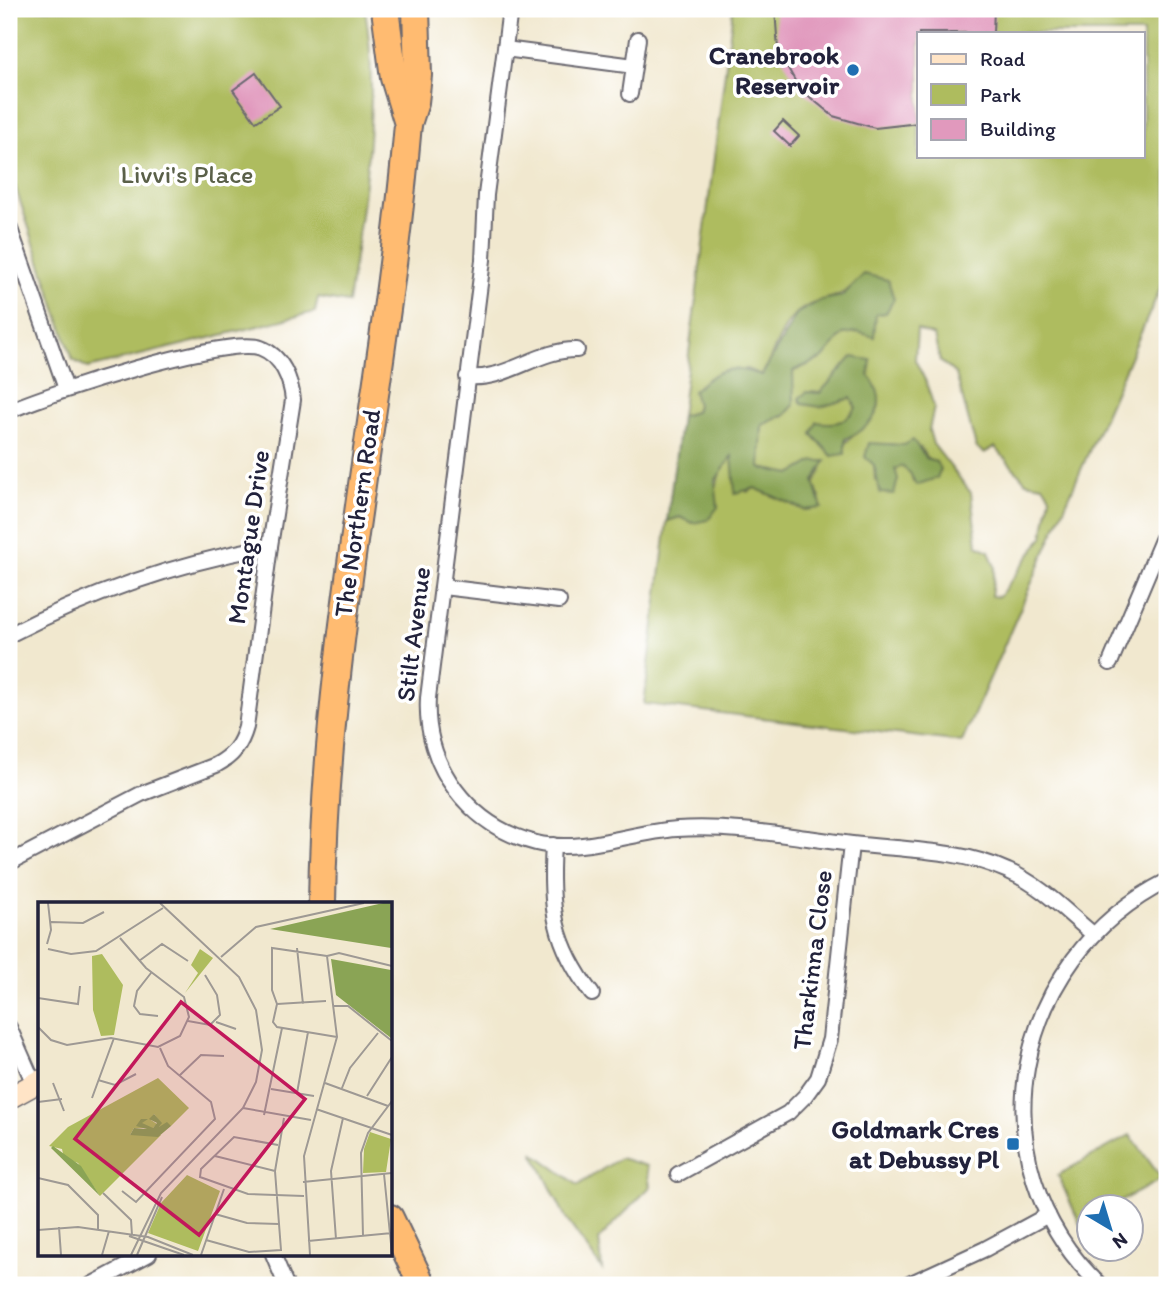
<svg xmlns="http://www.w3.org/2000/svg" width="1176" height="1294" font-family="Itim,sans-serif">
  <style>
    .green { fill: #aebc5e; stroke: #686f4c; stroke-width: 2; fill-rule: evenodd }
    .forest { fill: #8aa455; stroke: #566348; stroke-width: 2 }
    .building { fill: #e199bd }
    .lines { fill: none; stroke-linecap: round; stroke-linejoin: round }
    .street-casing { stroke: #6a676f; stroke-width: 18 }
    .secondary-casing { stroke: #6a676f; stroke-width: 24 }
    .highway-casing { stroke: #6a676f; stroke-width: 30 }
    .street { stroke: #fff; stroke-width: 14 }
    .secondary { stroke: #ffe4c6; stroke-width: 21 }
    .highway { stroke: #ffbb71; stroke-width: 26 }
    .poi-dot { fill: #1f6fb2; stroke: #fff; stroke-width: 2.5 }
    .labels { text-anchor: middle; stroke-width: 7; stroke-linejoin: round; paint-order: stroke }
    .poi-label { font-size: 26px; font-weight: bold; fill: #22223b; stroke: #fff; text-anchor: end }
    .park-label { font-size: 26px; fill: #5a6049; stroke: #fff }
    .street-label { font-size: 26px; fill: #22223b; stroke: #fff }
    .inset-road { fill: none; stroke: #9e9994; stroke-width: 2 }
    .view { fill: #c2185b; fill-opacity: 0.15; stroke: #c2185b; stroke-width: 3.5 }
    .inset-edge { fill: none; stroke: #22223b; stroke-width: 3.5 }
  </style>
  <rect width="100%" height="100%" fill="#fff"/>
  <filter id="ink" filterUnits="userSpaceOnUse"><feTurbulence type="fractalNoise" baseFrequency=".0143" numOctaves="2"/><feDisplacementMap in="SourceGraphic" scale="14" xChannelSelector="R" yChannelSelector="G"/><feConvolveMatrix kernelMatrix="1 2 1 2 8 2 1 2 1" color-interpolation-filters="sRGB"/></filter>
  <filter id="wash" filterUnits="userSpaceOnUse"><feTurbulence type="fractalNoise" baseFrequency=".00686" numOctaves="4" result="noise"/><feDisplacementMap in="SourceGraphic" scale="28" xChannelSelector="R" yChannelSelector="G"/><feGaussianBlur stdDeviation="1.57" result="paint"/><feColorMatrix in="noise" values="0 0 0 0 0 0 0 0 0 0 0 0 0 0 0 0 0 1.4 0 .05"/><feComposite in="paint" operator="in"/></filter>
  <g filter="url(#wash)">
    <rect width="100%" height="100%" fill="#f1e8cf"/>
    <g class="green">
      <path d="M9,9H365C381,102 362,211 348,303L318,298L315,312L88,368L73,360L9,168Z"/>
      <path d="M733,9H1167V273L962,742L644,704L667,521L681,517L693,523C699,515 712,504 714,495C719,481 718,465 733,455L736,476L747,492L755,488L804,510L820,497C812,486 814,481 822,471L814,461L791,474L759,468L762,425L786,414L794,405L792,372L823,358L843,334L858,332L853,286C837,300 815,299 798,312C782,325 772,357 762,375L746,369L697,405L695,412L681,416ZM919,33H1143V156H919ZM917,329L934,336L940,361L956,374L976,447L984,453L995,447L1026,482L1043,485L1050,496L1043,537L999,597L991,596L995,567L989,551L977,545L971,493L933,444L929,430L934,407L926,382L915,360ZM869,376C900,416 852,430 832,456L812,434L846,419L856,408L850,397L808,392L820,393L835,377ZM889,444L921,448L926,458L936,462L913,482L911,473L902,466L875,480L874,465Z"/>
      <path d="M1130,1135L1162,1179L1112,1206H1088V1219L1080,1224L1058,1175Z"/>
      <path d="M533,1152L578,1185L620,1158L647,1166L650,1187L599,1239L602,1269L567,1220Z"/>
    </g>
    <g class="forest">
      <path d="M864,274L888,280L894,299L886,313L876,314L874,337L858,332L843,334L823,358L793,371L794,405L786,414L762,425L760,468L791,474L814,461H826L814,481L822,508L805,510L755,488L735,493L732,456L715,481L718,507L708,520L693,523L680,517L667,521L681,416L695,412L697,405L693,391C719,367 729,365 762,375L797,313L821,300L842,296Z"/>
      <path d="M852,357L871,360L869,376C891,404 874,426 845,439V454L832,456L812,434L817,422C835,425 845,423 856,408L851,398L821,407L802,404L799,398L807,392L820,393Z"/>
      <path d="M913,440L926,458L936,462L941,470L937,478L916,485L910,473L902,466L895,469L898,479L894,494L880,493L874,465L865,457L869,443L904,445Z"/>
    </g>
    <g id="blocks">
      <g class="building">
        <path d="M775,9H994L993,33H919V123L875,128L833,116L799,88L778,50Z"/>
        <path d="M256,73L280,106L256,122L233,90Z"/>
        <path d="M783,121L799,136L790,146L774,131Z"/>
      </g>
    </g>
  </g>
  <g filter="url(#ink)">
    <use href="#blocks" fill-opacity="0" stroke="#6a676f" stroke-width="2"/>
    <g class="lines">
      <defs>
        <g id="street">
          <path d="M510,9L486,195L483,260L428,698C424,766 469,826 536,843C582,854 631,832 677,829C735,825 794,837 852,844C903,850 960,849 1008,871C1041,885 1065,911 1093,934"/>
          <path d="M505,49L634,66"/>
          <path d="M630,94L638,39"/>
          <path d="M9,226L66,389"/>
          <path d="M467,377C508,381 537,349 577,350"/>
          <path d="M9,411C46,394 228,335 261,348C282,356 291,380 293,400L270,546L246,727C241,745 233,756 216,765L141,794L9,863"/>
          <path d="M443,587L559,601"/>
          <path d="M9,635C92,592 178,563 270,546"/>
          <path d="M1110,663L1167,528"/>
          <path d="M553,845C549,907 554,944 592,994"/>
          <path d="M9,1027L34,1084"/>
          <path d="M678,1174L788,1113L805,1096L818,1078L830,1039L851,844"/>
          <path d="M273,1254L286,1285"/>
          <path d="M91,1285L149,1254"/>
          <path d="M907,1285L985,1249L1048,1215"/>
          <path d="M1100,1285C971,1163 1013,958 1167,881"/>
        </g>
        <path id="secondary" d="M9,1098L40,1081"/>
        <g id="highway">
          <path d="M385,9L394,78L408,124"/>
          <path d="M322,904C325,641 386,385 408,124L415,102L418,75L416,9"/>
          <path d="M390,1218L422,1285"/>
        </g>
      </defs>
      <use href="#street" class="street-casing"/>
      <use href="#secondary" class="secondary-casing"/>
      <use href="#highway" class="highway-casing"/>
      <use href="#street" class="street"/>
      <use href="#secondary" class="secondary"/>
      <use href="#highway" class="highway"/>
    </g>
  </g>
  <g class="poi-dot">
    <circle cx="853" cy="70" r="7"/>
    <rect x="1006" y="1137" width="14" height="14" rx="3.5"/>
  </g>
  <g class="labels">
    <g class="poi-label">
      <text x="839" y="64">Cranebrook<tspan x="839" dy="30">Reservoir</tspan></text>
      <text x="999" y="1138">Goldmark Cres<tspan x="999" dy="30">at Debussy Pl</tspan></text>
    </g>
    <g class="park-label">
      <text x="187" y="183">Livvi's Place</text>
    </g>
    <g class="street-label">
      <text transform="translate(357 513) rotate(-82)" y="9">The Northern Road</text>
      <text transform="translate(248 537) rotate(-82)" y="9">Montague Drive</text>
      <text transform="translate(413 634) rotate(-83)" y="9">Stilt Avenue</text>
      <text transform="translate(812 960) rotate(-83)" y="9">Tharkinna Close</text>
    </g>
  </g>
  <g transform="translate(38 902)">
    <rect width="354" height="354" fill="#f1e8cf"/>
    <path d="M162,47L175,56L147,91L160,71L153,63ZM64,52L85,83L76,133L63,134L55,108L54,54ZM120,176L151,206L133,224L121,225L123,221L116,212L113,218L119,222L115,226H96L92,233H123L62,294L40,261L26,256L24,247L11,244L30,225ZM332,230L353,237L348,270L325,271L326,247ZM149,273L182,289L160,349L110,331L123,301Z" fill="#aebc5e"/>
    <path d="M345,1H353V46L232,27ZM293,57L353,68V136L298,93ZM116,212L124,221L121,225L129,220L133,224L120,235L92,233L96,226L109,227L98,224L103,217H110L104,221L115,226L119,221L111,217ZM15,244L43,264L62,294L13,246Z" fill="#8aa455"/>
    <path class="inset-road" d="M13,20L45,21L66,10M9,42L13,28L10,1M259,46L265,102M10,47L33,52L58,49L125,6M289,54L234,46V88L239,102L235,120L239,125L299,135M289,54L301,51L354,64M183,55L218,25L326,1M101,59L124,42L150,59M113,71L99,89L96,104L102,112L120,114M0,96L40,102L42,84M239,102L288,99M296,104H310L354,139M150,119L172,123L182,113L179,93L167,73M178,120L198,127M0,125L13,138L29,143L73,136L120,145L142,134L151,115L146,95L108,66L82,36M141,174L163,153L186,154M60,178L77,183L98,172M15,181L26,209M287,181L350,204M304,186L312,166L340,131M233,187L276,194M259,191L270,130M329,194L354,155M54,196L76,136M0,200L24,197M205,206L273,218M278,207L354,233M226,213L244,126M240,243L196,235L163,267L162,275L210,292L266,294M177,254L237,269M346,272L354,352M0,276L30,283L60,313V327M265,280L354,271M84,289L98,300L177,217L173,200L130,164L122,146M65,291L93,318L94,333M177,312L209,321L241,322M21,325L23,353M0,328L40,325L110,335L155,353M91,334L146,353M325,334L323,251L330,231L354,199M298,337L293,269L305,216M168,338L211,350L243,348L237,269L246,216M270,339L354,331M64,353L71,329M93,353L123,291L205,206L218,180L224,148L218,108L201,75L122,1M99,353L124,295M163,353L186,287M272,353L266,254L299,135L289,54"/>
    <path class="view" d="M143,100L267,197L161,333L37,237Z"/>
    <rect width="354" height="354" class="inset-edge"/>
  </g>
  <rect width="1176" height="1294" fill="none" stroke="#fff" stroke-width="35"/>
  <rect x="917" y="32" width="228" height="126" fill="#ffffff" stroke="#a7a7b1" stroke-width="2"/>
  <rect x="931" y="54" width="35" height="10" fill="#ffe4c6" stroke="#a7a7b1" stroke-width="2"/>
  <text x="980" y="66" font-size="21" fill="#22223b">Road</text>
  <rect x="931" y="84" width="35" height="21" fill="#aebc5e" stroke="#a7a7b1" stroke-width="2"/>
  <text x="980" y="102" font-size="21" fill="#22223b">Park</text>
  <rect x="931" y="119" width="35" height="21" fill="#e199bd" stroke="#a7a7b1" stroke-width="2"/>
  <text x="980" y="136" font-size="21" fill="#22223b">Building</text>
  <g transform="translate(1110 1228) rotate(142)"><circle r="33" fill="#ffffff" stroke="#a7a7b1" stroke-width="2"/>
  <path d="M0-5L12 26L0 18L-12 26Z" fill="#1f6fb2"/>
  <text y="-10" font-size="19" font-weight="bold" text-anchor="middle" fill="#22223b">N</text>
  </g>
</svg>
